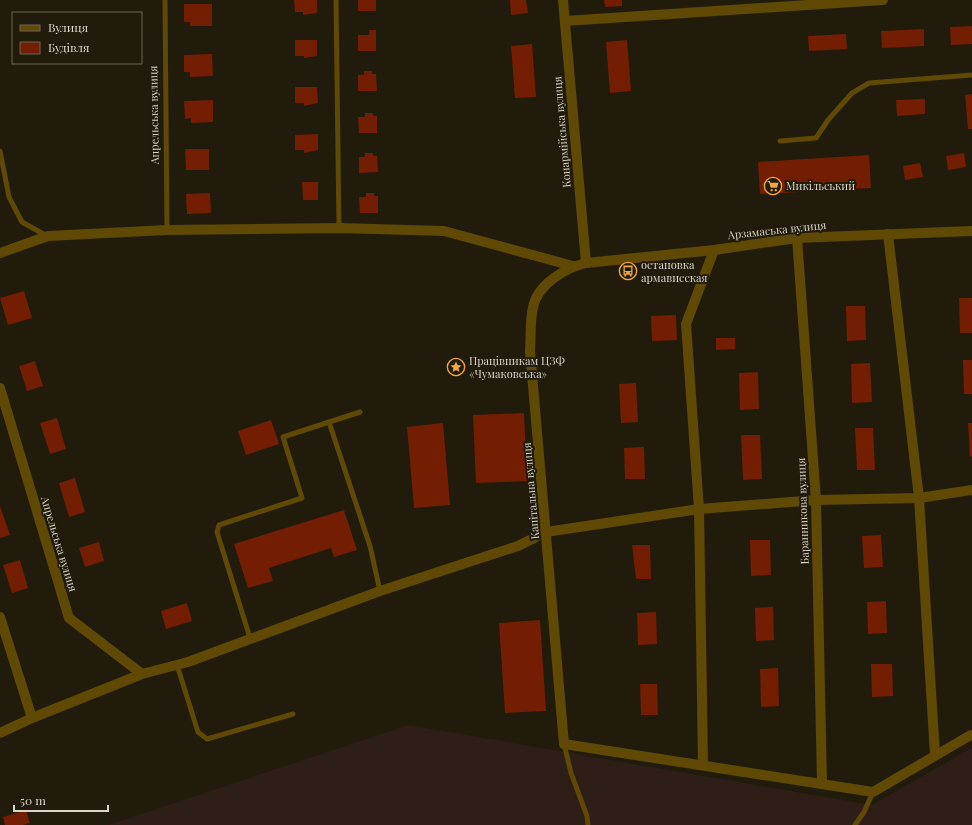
<svg xmlns="http://www.w3.org/2000/svg" width="972" height="825" font-family="'Playfair Display',serif">
  <style>
    .industrial { fill: #2f1e17 }
    .building { fill: #731d03 }
    .lines { fill: none; stroke-linecap: round; stroke-linejoin: round }
    .service { stroke: #5f4904; stroke-width: 5 }
    .minor { stroke: #5f4904; stroke-width: 10 }
    .labels { text-anchor: middle; stroke-width: 4; stroke-linejoin: round; paint-order: stroke }
    .street-label { font-size: 11px; fill: #dad6cc; stroke: #211b0b }
    .poi-label { font-size: 11px; fill: #dad6cc; stroke: #211b0b; text-anchor: start }
  </style>
  <rect width="100%" height="100%" fill="#211b0b"/>
  <path class="industrial" d="M408,725L872,805L972,748V825H108Z"/>
  <g class="building">
    <path d="M294,0H317V13L303,15V12H295Z"/>
    <rect x="358" y="0" width="18" height="11"/>
    <path d="M510,0H526L528,13L511,15Z"/>
    <path d="M604,0H622V6L605,7Z"/>
    <path d="M184,4H212V26H190V22H184Z"/>
    <path d="M972,26V44L951,45L950,27Z"/>
    <path d="M924,29V46L882,48L881,31Z"/>
    <path d="M369,30H376V51H358V35H369Z"/>
    <path d="M846,34L847,49L809,51L808,36Z"/>
    <path d="M295,40H317V56L304,58V56H295Z"/>
    <path d="M627,40L631,91L610,93L606,42Z"/>
    <path d="M532,44L536,97L515,98L511,46Z"/>
    <path d="M212,54L213,76L190,77V72H184V55Z"/>
    <path d="M364,71H372V74H376L377,91H358V75H364Z"/>
    <path d="M295,87H317L318,103L304,106V103H295Z"/>
    <path d="M972,94V129H968L965,95Z"/>
    <path d="M925,99V114L897,116L896,100Z"/>
    <path d="M213,100V122L191,123V118L185,119L184,101Z"/>
    <path d="M365,113H373V116H377V133H359L358,117H365Z"/>
    <path d="M318,134V150L304,153V150H295V135Z"/>
    <path d="M185,149H209V170H186Z"/>
    <path d="M365,153H373V156H377L378,172L359,173V157H365Z"/>
    <path d="M964,153L966,167L948,170L946,156Z"/>
    <path d="M869,155L871,188L760,194L758,162Z"/>
    <path d="M920,163L923,177L905,180L903,166Z"/>
    <path d="M302,182H318V200H303Z"/>
    <path d="M210,193L211,213L187,214L186,194Z"/>
    <path d="M366,193H374V196H378V213H360L359,197H366Z"/>
    <path d="M24,291L32,318L8,325L0,298Z"/>
    <path d="M959,298H972V333H960Z"/>
    <path d="M846,306H865L866,340L847,341Z"/>
    <path d="M676,315L677,340L652,341L651,316Z"/>
    <path d="M716,338H735V349L716,350Z"/>
    <path d="M963,360H972V394H964Z"/>
    <path d="M35,361L43,386L27,391L19,366Z"/>
    <path d="M870,363L872,402L852,403L851,364Z"/>
    <path d="M758,372L759,409L740,410L739,373Z"/>
    <path d="M636,383L638,422L621,423L619,384Z"/>
    <path d="M524,413L527,481L476,483L473,415Z"/>
    <path d="M57,418L66,449L50,454L40,423Z"/>
    <path d="M271,420L279,444L246,455L238,431Z"/>
    <path d="M443,423L450,505L414,508L407,427Z"/>
    <path d="M968,423H972V456L970,457Z"/>
    <path d="M855,428H873L875,470H857Z"/>
    <path d="M741,435H760L762,479L743,480Z"/>
    <path d="M644,447L645,479H625L624,448Z"/>
    <path d="M75,478L85,512L69,517L59,483Z"/>
    <path d="M0,506L10,535L0,538Z"/>
    <path d="M344,510L357,550L334,557L331,548L269,568L273,581L248,588L234,544Z"/>
    <path d="M881,535L883,567L864,568L862,536Z"/>
    <path d="M750,540H770L771,575L751,576Z"/>
    <path d="M99,542L104,561L85,567L79,548Z"/>
    <path d="M632,545H650L651,579H636Z"/>
    <path d="M20,560L28,588L12,593L3,565Z"/>
    <path d="M886,601L887,633L868,634L867,602Z"/>
    <path d="M187,603L192,621L166,629L161,611Z"/>
    <path d="M773,607L774,640L756,641L755,608Z"/>
    <path d="M656,612L657,644L638,645L637,613Z"/>
    <path d="M540,620L546,711L505,713L499,623Z"/>
    <path d="M871,664H892L893,696L872,697Z"/>
    <path d="M778,668L779,706L761,707L760,669Z"/>
    <path d="M640,684H657L658,715H641Z"/>
    <path d="M26,810L30,823L23,825H5L3,817Z"/>
  </g>
  <g class="lines">
    <g class="service">
      <path d="M165,0L167,230"/>
      <path d="M336,0L339,228"/>
      <path d="M780,141L816,138L828,120L852,93L869,83L972,75"/>
      <path d="M0,151L9,197L22,222L47,236"/>
      <path d="M329,422L370,546L380,591"/>
      <path d="M250,638L217,532L219,525L302,498L283,437L360,412"/>
      <path d="M177,665L198,732L207,739L293,714"/>
      <path d="M564,744L571,773L587,816L588,825"/>
      <path d="M855,825L864,812L873,792"/>
    </g>
    <g class="minor">
      <path d="M563,0L586,263"/>
      <path d="M565,21L883,0"/>
      <path d="M972,231L797,238L714,250L586,263C565,268 538,284 533,307C530,320 531,336 530,351L564,744L873,792L969,736L972,735"/>
      <path d="M888,234L919,498L935,755"/>
      <path d="M797,238L816,500L822,784"/>
      <path d="M0,253L48,236L167,230L339,228L444,231L573,266"/>
      <path d="M0,388L69,618L142,674"/>
      <path d="M0,617L32,718"/>
      <path d="M0,733L32,718L142,674L188,662L380,591L518,546L546,532L699,509L816,500L919,498L972,490"/>
      <path d="M703,764L699,509L686,324L714,250"/>
    </g>
  </g>
  <defs>
    <symbol id="supermarket-ring" viewBox="-11 -11 22 22"><circle r="9.5" fill="#211b0b" stroke="#f1a640" stroke-width="1.5"/><path d="M-6-5.5h2.5l.6 2H6L4.5 2H-2.5L-4.4-4H-6ZM-1.5 3.2a1.3 1.3 0 1 0 .1 0ZM3 3.2a1.3 1.3 0 1 0 .1 0Z" fill="#f1a640"/></symbol>
    <symbol id="bus-ring" viewBox="-11 -11 22 22"><circle r="9.5" fill="#211b0b" stroke="#f1a640" stroke-width="1.5"/><path d="M-5-6H5V4H4V6H2V4H-2V6H-4V4H-5ZM-3.5-4V0h7V-4ZM-3.5 1.2v1.5H-2V1.2ZM2 1.2v1.5H3.5V1.2Z" fill="#f1a640"/></symbol>
    <symbol id="sight-ring" viewBox="-11 -11 22 22"><circle r="9.5" fill="#211b0b" stroke="#f1a640" stroke-width="1.5"/><path d="M0-6L1.8-2.2L6-1.7L2.9 1.2L3.7 5.4L0 3.3L-3.7 5.4L-2.9 1.2L-6-1.7L-1.8-2.2Z" fill="#f1a640"/></symbol>
  </defs>
  <g fill-rule="evenodd">
    <use href="#supermarket-ring" x="763" y="176" width="20" height="20"/>
    <use href="#bus-ring" x="618" y="261" width="20" height="20"/>
    <use href="#sight-ring" x="446" y="357" width="20" height="20"/>
  </g>
  <g class="labels">
    <g class="street-label">
      <text transform="translate(154 115) rotate(-91)" y="4">Апрельська вулиця</text>
      <text transform="translate(562 132) rotate(-95)" y="4">Конармійська вулиця</text>
      <text transform="translate(777 230) rotate(-6)" y="4">Арзамаська вулиця</text>
      <text transform="translate(531 491) rotate(-95)" y="4">Капітальна вулиця</text>
      <text transform="translate(803 511) rotate(-92)" y="4">Баранникова вулиця</text>
      <text transform="translate(59 544) rotate(73)" y="4">Апрельська вулиця</text>
    </g>
    <g class="poi-label">
      <text x="786" y="190">Микільський</text>
      <text x="641" y="269">остановка<tspan x="641" dy="13">армависская</tspan></text>
      <text x="469" y="365">Працівникам ЦЗФ<tspan x="469" dy="13">«Чумаковська»</tspan></text>
    </g>
  </g>
  <rect x="12" y="12" width="130" height="52" fill="#211b0b" stroke="#6b6658"/>
  <rect x="20" y="25" width="20" height="6" fill="#5f4904" stroke="#6b6658"/>
  <text x="48" y="32" font-size="12" fill="#dad6cc">Вулиця</text>
  <rect x="20" y="42" width="20" height="12" fill="#731d03" stroke="#6b6658"/>
  <text x="48" y="52" font-size="12" fill="#dad6cc">Будівля</text>
  <path d="M14 805v6h94v-6" fill="none" stroke="#dad6cc" stroke-width="2"/>
  <text x="20" y="805" font-size="12" fill="#dad6cc" stroke="#211b0b" stroke-width="3" paint-order="stroke">50 m</text>
</svg>
